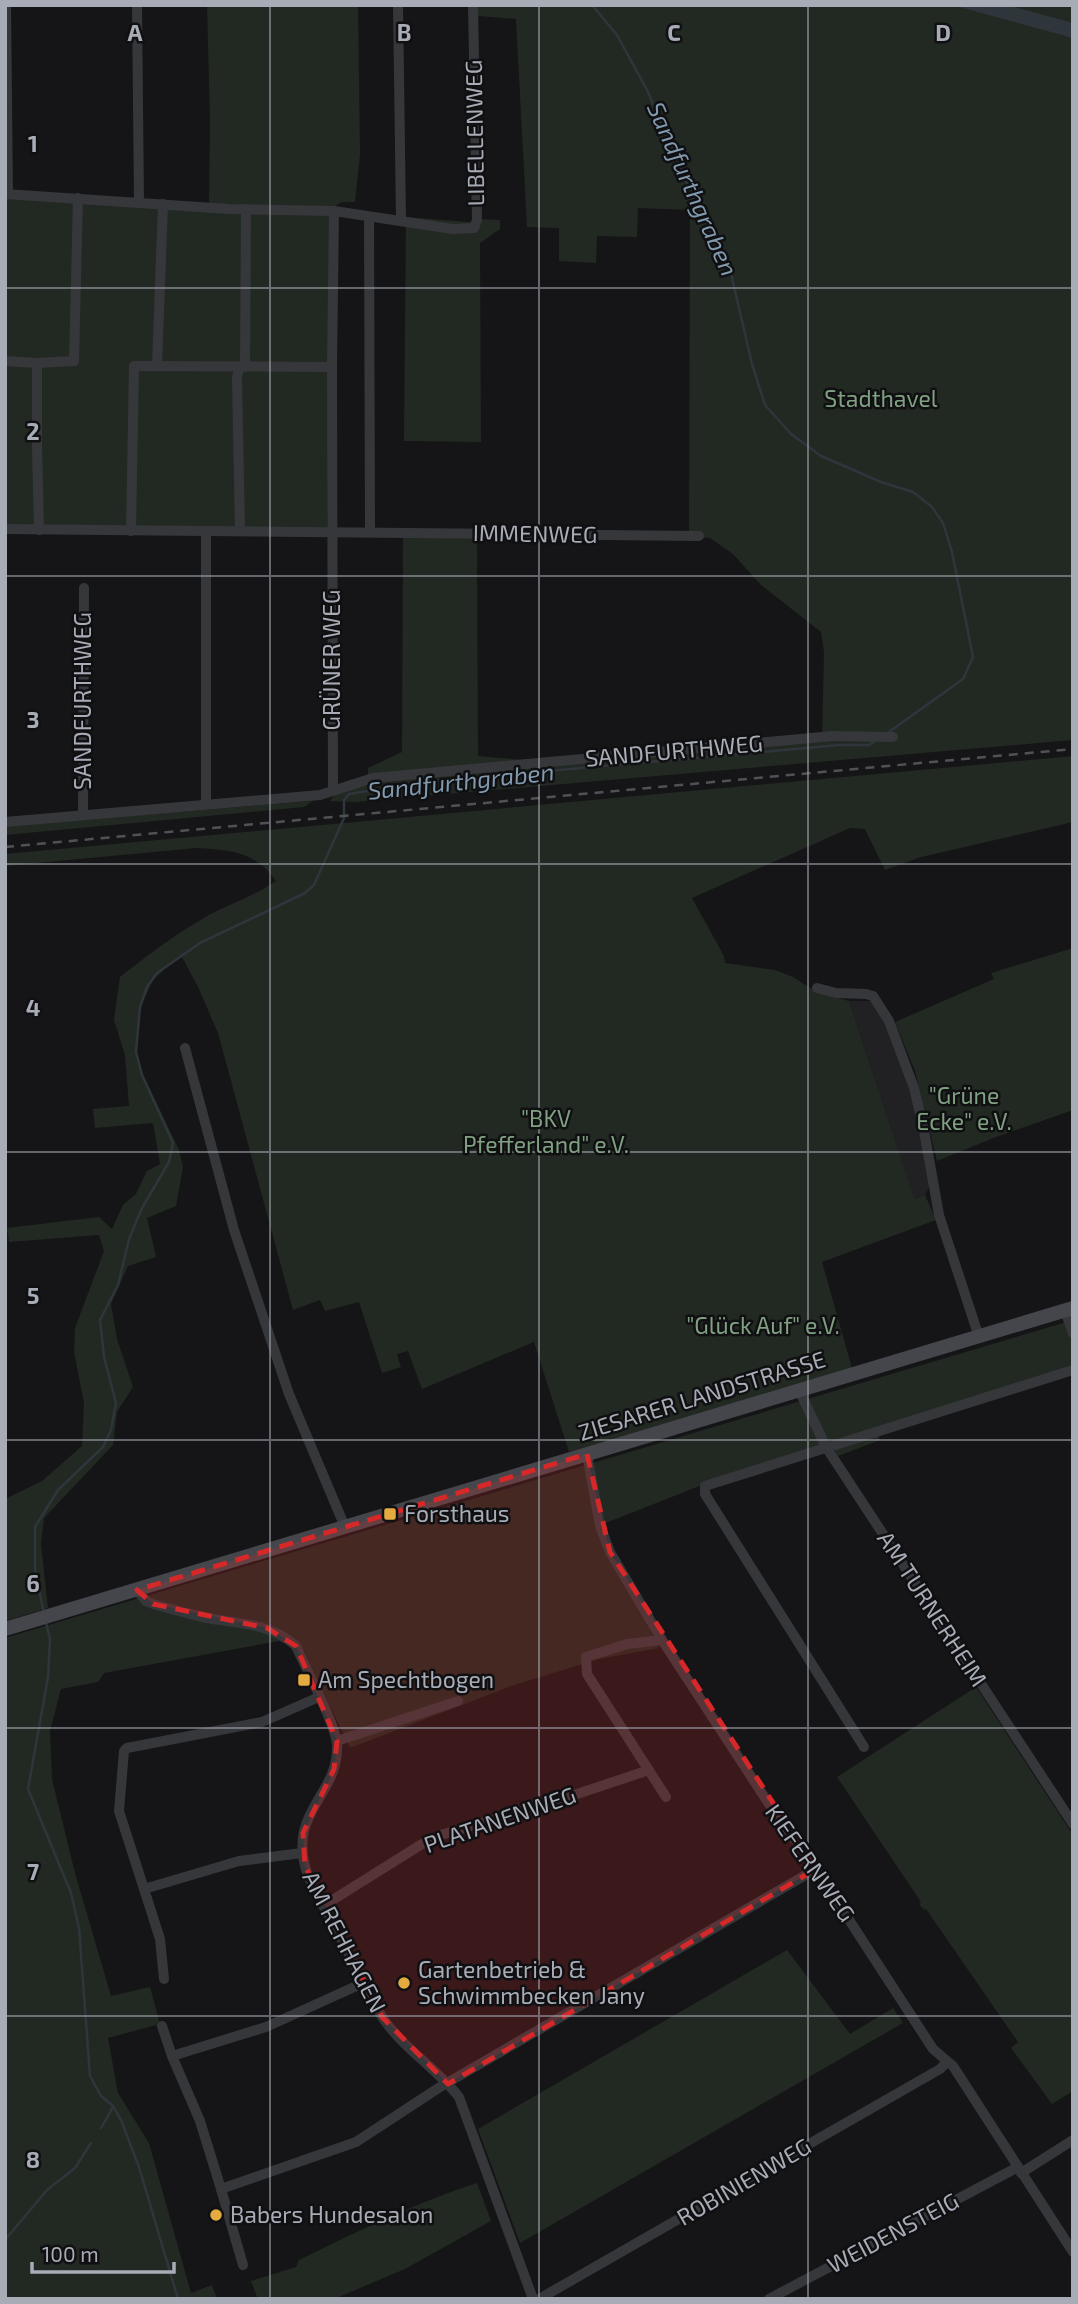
<svg xmlns="http://www.w3.org/2000/svg" width="1078" height="2304" font-family="'Exo 2',sans-serif">
  <style>
    .built { fill: #212124 }
    .green { fill: #222922 }
    .water { fill: #2e363c }
    .lines { fill: none; stroke-linecap: round; stroke-linejoin: round }
    .stream { stroke: #2e363c; stroke-width: 2.5 }
    .street { stroke: #36373b; stroke-width: 10 }
    .secondary { stroke: #45464b; stroke-width: 14 }
    .rail { stroke: #505156; stroke-width: 2.5; stroke-dasharray: 9 7; stroke-linecap: butt }
    .marked { fill: #d62828; fill-opacity: 0.2; stroke: #d62828; stroke-width: 5; stroke-dasharray: 14 9; stroke-linejoin: round }
    .grid { fill: none; stroke: #a8acb6; stroke-width: 2; stroke-opacity: 0.55 }
    .poi-dot { fill: #e4ac40; stroke: #101012; stroke-width: 2.5 }
    .labels { text-anchor: middle; stroke-width: 5; stroke-linejoin: round; paint-order: stroke }
    .street-label { font-size: 23px; fill: #a8acb6; stroke: #101012 }
    .park-label { font-size: 23px; fill: #80a082; stroke: #101012 }
    .poi-label { font-size: 23px; fill: #a8acb6; stroke: #101012; text-anchor: start }
    .water-label { font-size: 24px; font-style: italic; fill: #819aae; stroke: #101012 }
    .grid-label { font-size: 23px; text-anchor: middle; font-weight: bold; fill: #a8acb6; stroke: #101012; stroke-width: 5; stroke-linejoin: round; paint-order: stroke }
  </style>
  <rect width="100%" height="100%" fill="#151517"/>
  <path class="built" d="M849,1001H872L877,1005L896,1049L916,1111L930,1185L925,1195L914,1199Z"/>
  <g class="green">
    <path d="M207,5H358L360,155L355,202H342L333,207L209,204L210,119Z"/>
    <path d="M478,5H1073V740L355,802L330,801L337,792L370,781L822,740L824,652L821,632L761,585L733,554L710,538L690,537L689,533L690,210L638,208L637,237L597,236L596,263L559,261V228L527,227L516,19L478,16Z"/>
    <path d="M5,197L331,215L327,528L5,526Z"/>
    <path d="M406,217L469,222L480,219L500,220V229L480,243L481,442L404,441Z"/>
    <path d="M403,536L477,537L478,756L523,760L368,776V768L402,752Z"/>
    <path d="M1073,756V822L921,857L885,870L865,829L850,828L692,898L724,956L725,963L775,970L793,977L818,993L849,1001L913,1195L915,1199L925,1195L936,1220L822,1262L852,1368L569,1452L534,1342L422,1389L408,1351L397,1354L401,1367L382,1373L359,1302L325,1311L320,1300L293,1310L218,1033L199,989L182,957L168,966L153,980L141,1006L136,1054L141,1070L179,1150L183,1167L176,1206L147,1218L156,1257L128,1266L111,1304L117,1339L133,1387L117,1412L113,1445L44,1518L41,1544L48,1608L5,1621V1499L42,1481L82,1446L84,1403L74,1352L75,1328L104,1251L99,1235L9,1242L7,1228L99,1217L112,1229L123,1205L136,1194L147,1171L160,1164L153,1123L95,1128L93,1109L129,1106L125,1055L114,1020L120,977C149,954 177,933 209,915C232,903 254,896 276,881C255,851 231,850 196,848L5,866V854Z"/>
    <path d="M313,801L304,807L5,835V826Z"/>
    <path d="M1073,948V1110L996,1137L937,1161L915,1071L895,1022L994,979L991,973Z"/>
    <path d="M1073,1320V1368L876,1430L880,1440L838,1456L831,1444L707,1483L598,1526L659,1648L599,1659L511,1686L350,1748L304,1651L279,1641L104,1673L98,1682L61,1689L50,1731L52,1779L75,1873L111,1996L150,1987L160,2024L108,2038L118,2093L149,2143L191,2293L212,2285L217,2299H5V1638Z"/>
    <path d="M976,1687L1073,1835V2091L1052,2104L1011,2048L1018,2042L926,1909L924,1910L919,1904L921,1902L837,1777Z"/>
    <path d="M787,1950L850,2034L893,2008L903,2023L520,2243L478,2129Z"/>
    <path d="M477,2183L491,2221L405,2269L334,2299H258L251,2281L296,2267L299,2260C358,2231 415,2203 477,2183Z"/>
  </g>
  <path class="water" d="M952,5H1007L1073,23V38Z"/>
  <g class="lines">
    <g class="stream">
      <path d="M592,5L617,35L647,90L696,204L728,261L752,364L765,405L791,434L821,456L881,482L913,492L932,507L943,523L952,552L973,657L963,679L889,732"/>
      <path d="M44,1614L35,1569V1527L58,1490L103,1447L111,1430L116,1403L104,1357L100,1320L118,1285L129,1239L142,1208L169,1162L173,1143L142,1075L136,1052L140,1007L147,987L157,973L200,943L305,893L314,885L344,818V800L349,794L424,782L840,745H869L874,742"/>
      <path d="M46,1623L50,1639L48,1677L28,1789L71,1893L79,1928L90,2076L101,2096L113,2106L121,2120L139,2167L178,2299"/>
      <path d="M101,2128L113,2107"/>
      <path d="M5,2240L47,2190L75,2168L91,2143"/>
    </g>
    <g class="street">
      <path d="M6,5L8,194"/>
      <path d="M137,5L139,203"/>
      <path d="M398,5L401,220"/>
      <path d="M5,194L229,209L334,211L453,229L474,228L477,220L473,5"/>
      <path d="M369,217L370,532"/>
      <path d="M5,361L37,363L74,361L78,198"/>
      <path d="M37,363V446L39,530"/>
      <path d="M157,365L163,204"/>
      <path d="M239,367L237,378L240,531"/>
      <path d="M245,367L246,209"/>
      <path d="M5,529L699,536"/>
      <path d="M131,531L134,366L332,367"/>
      <path d="M333,789L332,367L334,211"/>
      <path d="M206,803V531"/>
      <path d="M83,815L84,588"/>
      <path d="M5,822L320,795L373,778L833,736L893,737"/>
      <path d="M817,988L836,993L866,994L873,996L889,1021L914,1088L923,1125L939,1215L979,1337"/>
      <path d="M185,1048L234,1230L289,1394L345,1527"/>
      <path d="M1065,1311L1073,1333"/>
      <path d="M799,1390L826,1447L1073,1824"/>
      <path d="M587,1454L600,1526L610,1552L662,1640L788,1833L800,1845L816,1869L933,2049L953,2066L1073,2252"/>
      <path d="M137,1590L146,1601L153,1604C171,1609 189,1614 207,1618C240,1624 270,1623 296,1646C305,1667 336,1725 337,1745C339,1797 285,1811 308,1876L382,2017C403,2048 436,2068 459,2097L533,2299"/>
      <path d="M662,1640L627,1644L586,1657L587,1674L666,1797"/>
      <path d="M337,1741L458,1701"/>
      <path d="M864,1747L705,1494V1486L1073,1370"/>
      <path d="M302,1853L239,1861L144,1889L119,1811L124,1751L127,1748L262,1722L319,1697"/>
      <path d="M144,1889L160,1939L164,1979"/>
      <path d="M323,1906L422,1844L441,1835L553,1802L649,1770"/>
      <path d="M363,1983L266,2027L172,2056L200,2121L221,2189L356,2142L440,2087L816,1869"/>
      <path d="M162,2026L172,2056"/>
      <path d="M1021,2173L1073,2140"/>
      <path d="M221,2189L243,2265"/>
      <path d="M539,2299L940,2069L947,2062"/>
      <path d="M769,2299L1018,2167"/>
    </g>
    <path class="secondary" d="M5,1629L1073,1308"/>
    <path class="rail" d="M5,847L1073,749"/>
  </g>
  <path class="marked" d="M587,1454L610,1552L816,1869L448,2084L382,2017L305,1866L303,1833L334,1769L337,1741L296,1646L267,1628L153,1604L137,1590Z"/>
  <path class="grid" d="M270,5V2299M539,5V2299M808,5V2299M5,288H1073M5,576H1073M5,864H1073M5,1152H1073M5,1440H1073M5,1728H1073M5,2016H1073"/>
  <g class="poi-dot">
    <rect x="383" y="1507" width="14" height="14" rx="3.5"/>
    <rect x="297" y="1673" width="14" height="14" rx="3.5"/>
    <circle cx="404" cy="1983" r="7"/>
    <circle cx="216" cy="2215" r="7"/>
  </g>
  <g class="labels">
    <g class="street-label">
      <text transform="translate(475 133) rotate(-91)" y="8">LIBELLENWEG</text>
      <text transform="translate(535 534) rotate(1)" y="8">IMMENWEG</text>
      <text transform="translate(332 660) rotate(-90)" y="8">GRÜNER WEG</text>
      <text transform="translate(83 701) rotate(-90)" y="8">SANDFURTHWEG</text>
      <text transform="translate(674 751) rotate(-5)" y="8">SANDFURTHWEG</text>
      <text transform="translate(702 1396) rotate(-17)" y="8">ZIESARER LANDSTRASSE</text>
      <text transform="translate(932 1609) rotate(57)" y="8">AM TURNERHEIM</text>
      <text transform="translate(500 1820) rotate(-19)" y="8">PLATANENWEG</text>
      <text transform="translate(810 1863) rotate(55)" y="8">KIEFERNWEG</text>
      <text transform="translate(344 1942) rotate(63)" y="8">AM REHHAGEN</text>
      <text transform="translate(744 2182) rotate(-30)" y="8">ROBINIENWEG</text>
      <text transform="translate(893 2233) rotate(-28)" y="8">WEIDENSTEIG</text>
    </g>
    <g class="park-label">
      <text x="881" y="407">Stadthavel</text>
      <text x="964" y="1104">"Grüne<tspan x="964" dy="26">Ecke" e.V.</tspan></text>
      <text x="546" y="1127">"BKV<tspan x="546" dy="26">Pfefferland" e.V.</tspan></text>
      <text x="763" y="1334">"Glück Auf" e.V.</text>
    </g>
    <g class="poi-label">
      <text x="404" y="1522">Forsthaus</text>
      <text x="318" y="1688">Am Spechtbogen</text>
      <text x="418" y="1978">Gartenbetrieb &amp;<tspan x="418" dy="26">Schwimmbecken Jany</tspan></text>
      <text x="230" y="2223">Babers Hundesalon</text>
    </g>
    <g class="water-label">
      <text transform="translate(692 189) rotate(66)" y="8">Sandfurthgraben</text>
      <text transform="translate(461 782) rotate(-6)" y="8">Sandfurthgraben</text>
    </g>
  </g>
  <g class="grid-label">
    <text x="135" y="41">A</text>
    <text x="404" y="41">B</text>
    <text x="674" y="41">C</text>
    <text x="943" y="41">D</text>
    <text x="33" y="152">1</text>
    <text x="33" y="440">2</text>
    <text x="33" y="728">3</text>
    <text x="33" y="1016">4</text>
    <text x="33" y="1304">5</text>
    <text x="33" y="1592">6</text>
    <text x="33" y="1880">7</text>
    <text x="33" y="2168">8</text>
  </g>
  <rect width="1078" height="2304" fill="none" stroke="#a8acb6" stroke-width="14"/>
  <path d="M32 2262v10h142v-10" fill="none" stroke="#a8acb6" stroke-width="3.5"/>
  <text x="42" y="2262" font-size="21" fill="#a8acb6" stroke="#101012" stroke-width="5" paint-order="stroke">100 m</text>
</svg>
